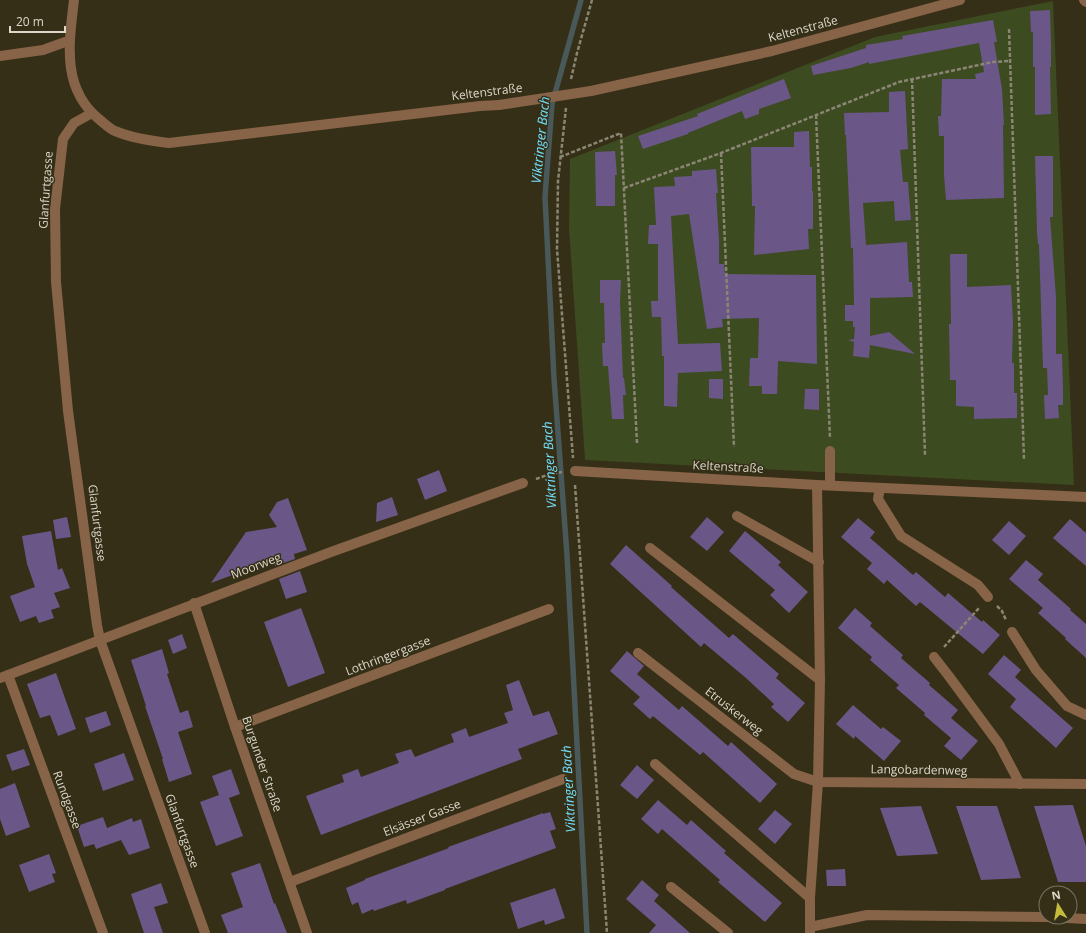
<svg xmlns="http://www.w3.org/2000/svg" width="1086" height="933" font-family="'Open Sans',sans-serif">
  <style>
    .green { fill: #3c4b20 }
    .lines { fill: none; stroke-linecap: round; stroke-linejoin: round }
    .stream { stroke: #495858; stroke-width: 5.5 }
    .building { fill: #6a5787 }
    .path { stroke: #8b8673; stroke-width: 2.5; stroke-dasharray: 4 2; stroke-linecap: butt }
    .minor { stroke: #876347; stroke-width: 10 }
    .minor-bridge { stroke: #876347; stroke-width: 10 }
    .labels { text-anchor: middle; stroke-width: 3; stroke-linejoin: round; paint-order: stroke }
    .street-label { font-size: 12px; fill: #dcd8ca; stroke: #352f17 }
    .water-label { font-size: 13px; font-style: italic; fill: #73e0fe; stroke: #352f17 }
  </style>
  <rect width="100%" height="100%" fill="#352f17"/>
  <path class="green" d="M1053,1L1074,485L585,460L569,228L570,159L875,37Z"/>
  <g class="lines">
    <path class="stream" d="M581,0L552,104L545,197L554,378L567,555L587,933"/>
  </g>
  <g class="building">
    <path d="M1050,10L1051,44V67H1050L1051,114L1035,115V67H1033V32H1031L1030,11Z"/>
    <path d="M993,20L997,42H994L1002,89L1004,125H1003L1004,198L946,200L944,175V136H939L938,116H941L942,79H976L975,74L984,72L979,43L869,64V62L851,68L813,75L811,66L866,48V45L903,39L902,36Z"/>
    <path d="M784,79L791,98L759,109V114L745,119L742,111L688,133V134L643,149L638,136L698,116L697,114Z"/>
    <path d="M905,91L908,149L900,150L903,182H908L911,220L895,221L894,201L863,203L866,245L907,242L909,282H912L913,297L870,298V336L889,332L915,354L870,345L869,358L853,356L854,342L848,340L854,339L855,327H853V321H845V305H854L853,248H851L846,135H845L844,113L889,112V92Z"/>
    <path d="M809,131L810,167H812V191H813V229H808L809,249L754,255L755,206H752L751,147H794V132Z"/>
    <path d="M615,151L617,175H615V206H596L595,152Z"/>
    <path d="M1035,156H1053V217H1050L1056,297V354H1062L1063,390V405H1058L1059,418L1045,419L1044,395H1048L1047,368H1043L1039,244H1038L1037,233Z"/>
    <path d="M716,169L718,193H716L719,240V264H724L725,274L816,275L817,364L778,361L777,394H762V386H749L750,358H758L759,318L722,319L723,327L707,329L689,214L671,216L678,344L720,343L722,371L678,373L677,407L664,406V356H662L661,317H652L651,301H658V244H648L649,225H656L654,187L675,186L674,177L692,176V171Z"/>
    <path d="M950,254H967V287L1011,285L1013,322L1012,363H1014V393H1017V418L974,419V407L956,406V380H950L949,324H951Z"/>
    <path d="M600,280H621L620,302L623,378H624L626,395H623L624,419H612L608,366H603L602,343H605L604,303H600Z"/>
    <path d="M709,379H723V399L709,398Z"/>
    <path d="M805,389H819V410L804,409Z"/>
    <path d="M439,470L447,491L425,500L417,479Z"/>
    <path d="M392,497L398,515L376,522L377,503Z"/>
    <path d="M288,498L307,550L294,554L295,559L275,566L273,560L211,583L246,532L277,527L269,515L277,502Z"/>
    <path d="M67,517L71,537L56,539L53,520Z"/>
    <path d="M707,517L724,532L707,551L690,537Z"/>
    <path d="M858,518L875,532L870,538L913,575L916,572L945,597L948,593L982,622L983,620L1000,635L983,654L920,602L916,606L887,580L884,584L867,569L872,563L841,537Z"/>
    <path d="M1070,519L1086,533V566L1053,538Z"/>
    <path d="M1009,521L1026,536L1009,555L992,540Z"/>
    <path d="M51,531L58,570L62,568L70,588L54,593L60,607L51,610L54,618L39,623L36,616L20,622L10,596L35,587L27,564L22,536Z"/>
    <path d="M745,531L781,562L778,565L808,592L789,613L770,595L775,590L729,551Z"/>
    <path d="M626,545L672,586L671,587L729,638L733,634L750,649L779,674L776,678L805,703L788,722L771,707L774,704L746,678L704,643L701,647L610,564Z"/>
    <path d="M1026,560L1043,574L1038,580L1071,609L1070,610L1086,624V658L1065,639L1066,638L1038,613L1043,608L1009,579Z"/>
    <path d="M300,571L307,592L286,599L279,579Z"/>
    <path d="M301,608L325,673L288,687L264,622Z"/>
    <path d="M855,608L872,623L870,626L903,655L901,658L930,683L929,685L958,710L951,718L978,741L961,760L944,746L951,738L924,715L925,713L896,688L899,685L870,660L872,657L838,628Z"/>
    <path d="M182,634L187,648L173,654L168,640Z"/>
    <path d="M162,649L169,673L167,674L180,713L188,710L193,727L178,732L192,774L169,782L162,759H163L145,706H146L131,660Z"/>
    <path d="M627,651L644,666L637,674L679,710L682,706L728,746L731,742L777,784L760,803L703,752L700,755L653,716L650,719L633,704L640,697L610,671Z"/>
    <path d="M1004,655L1021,670L1015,677L1073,728L1056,748L1010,707L1016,699L988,674Z"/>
    <path d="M56,673L76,729L58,736L50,715L40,718L27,684Z"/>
    <path d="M519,680L533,716L549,711L558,734L518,749L522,759L321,835L306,796L344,782L342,775L358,769L361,777L399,763L395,754L411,749L415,757L454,742L451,734L466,728L469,737L508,723L504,713L513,710L506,685Z"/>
    <path d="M853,705L881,729L883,727L901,741L884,761L855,736L854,739L836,724Z"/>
    <path d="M106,711L111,725L90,733L85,718Z"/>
    <path d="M24,749L30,765L12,771L6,755Z"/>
    <path d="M124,753L134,780L103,791L94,764Z"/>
    <path d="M637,765L654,780L637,799L620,785Z"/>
    <path d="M231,769L240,794L229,798L243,836L216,846L200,802L219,795L212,776Z"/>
    <path d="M15,783L30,827L6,836L0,819V789Z"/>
    <path d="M658,800L687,825L691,820L726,851L724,853L782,903L765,922L718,882L720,880L662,829L658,834L641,819Z"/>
    <path d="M1073,805L1086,846V882H1058L1034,806Z"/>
    <path d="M921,806L938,854L897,856L880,808Z"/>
    <path d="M956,806H997L1021,878L981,880Z"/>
    <path d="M775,810L792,824L775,844L758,829Z"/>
    <path d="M550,812L556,829L550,831L556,848L445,889V890L407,904L406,900L374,911L373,909L362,914L358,902L352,905L346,888L365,880V879L449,848L448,847L543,813V814Z"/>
    <path d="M103,817L107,828L132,818L133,822L141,819L150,848L129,855L121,840L96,849L94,844L84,847L77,826Z"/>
    <path d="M49,854L56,873L52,874L55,882L29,892L19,865Z"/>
    <path d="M260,863L274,904L275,903L287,933H228L221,915L243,907L231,873Z"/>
    <path d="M845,869L846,886H827L826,870Z"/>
    <path d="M642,880L659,895L654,901L690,933H649L656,925L626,899Z"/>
    <path d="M161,883L168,903L154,907L163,933H144L131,894Z"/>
    <path d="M555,888L565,918L545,925L544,920L518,929L510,903Z"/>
  </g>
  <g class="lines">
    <g class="path">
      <path d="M1009,29L1024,459"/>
      <path d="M571,79L577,53L592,0"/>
      <path d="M912,79L925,455"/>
      <path d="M566,108L558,181L557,249L573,458"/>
      <path d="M816,115L830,438"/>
      <path d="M721,153L734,447"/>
      <path d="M560,157L621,133L637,443"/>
      <path d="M624,188L721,153L899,82L993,62L1010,61"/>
      <path d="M536,479L550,474L562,472"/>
      <path d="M575,485L607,933"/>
      <path d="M997,606L1002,611L1006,620"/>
      <path d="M944,647L979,608"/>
    </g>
    <g class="minor">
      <path d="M74,0C69,43 61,89 100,120C105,124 110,129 115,131C132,138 151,141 169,143L480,106L499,105"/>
      <path d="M1084,0L1086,2"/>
      <path d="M0,56L43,50L65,42H69"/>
      <path d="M591,91L772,51L960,0"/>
      <path d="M92,113L74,123L63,139L55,209L56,282L68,411L97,625L100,640L205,933"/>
      <path d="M575,471L817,485L1086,497"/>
      <path d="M830,485V451"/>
      <path d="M880,488L878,499L901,536L978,585L988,597"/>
      <path d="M737,516L819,562"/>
      <path d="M650,548L820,680"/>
      <path d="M194,603L235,727L307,933"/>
      <path d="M1012,632L1036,670L1067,706L1086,715"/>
      <path d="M638,653L794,774L818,782L1086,784"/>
      <path d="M934,657L948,675L999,744L1020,784"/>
      <path d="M8,675L103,933"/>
      <path d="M0,678L331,552L523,483"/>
      <path d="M235,727L549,609"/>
      <path d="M655,764L810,898"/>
      <path d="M290,882L563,779"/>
      <path d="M671,887L728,933"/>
      <path d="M1047,917L1086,919"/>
      <path d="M810,927L867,915L1046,917"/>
      <path d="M810,933V898L818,782L820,680L817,485"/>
    </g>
    <path class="minor-bridge" d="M499,105L591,91"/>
  </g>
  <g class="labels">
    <g class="street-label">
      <text transform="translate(803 29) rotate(-15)" y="4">Keltenstraße</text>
      <text transform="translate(487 92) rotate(-7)" y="4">Keltenstraße</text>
      <text transform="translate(46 190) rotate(-86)" y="4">Glanfurtgasse</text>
      <text transform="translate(728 467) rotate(3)" y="4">Keltenstraße</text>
      <text transform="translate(97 523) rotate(83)" y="4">Glanfurtgasse</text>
      <text transform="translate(256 566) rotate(-21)" y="4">Moorweg</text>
      <text transform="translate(388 656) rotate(-21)" y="4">Lothringergasse</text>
      <text transform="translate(734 711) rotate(38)" y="4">Etruskerweg</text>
      <text transform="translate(262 764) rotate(71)" y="4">Burgunder Straße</text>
      <text transform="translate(919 770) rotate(1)" y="4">Langobardenweg</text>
      <text transform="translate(67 800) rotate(70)" y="4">Rundgasse</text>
      <text transform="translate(422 818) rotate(-21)" y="4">Elsässer Gasse</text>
      <text transform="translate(182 831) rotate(70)" y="4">Glanfurtgasse</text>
    </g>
    <g class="water-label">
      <text transform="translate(540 140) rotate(-84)" y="5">Viktringer Bach</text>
      <text transform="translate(549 465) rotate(-93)" y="5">Viktringer Bach</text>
      <text transform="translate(568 789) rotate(-93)" y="5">Viktringer Bach</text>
    </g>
  </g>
  <g transform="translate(1058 905) rotate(349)"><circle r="19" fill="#352f17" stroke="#78735f"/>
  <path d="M0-3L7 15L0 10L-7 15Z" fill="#c5bc3d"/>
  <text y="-6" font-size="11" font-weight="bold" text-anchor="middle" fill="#dcd8ca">N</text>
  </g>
  <path d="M10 26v6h55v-6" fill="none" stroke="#dcd8ca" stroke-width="2"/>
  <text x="16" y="26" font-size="12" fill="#dcd8ca" stroke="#352f17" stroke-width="3" paint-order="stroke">20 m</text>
</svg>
